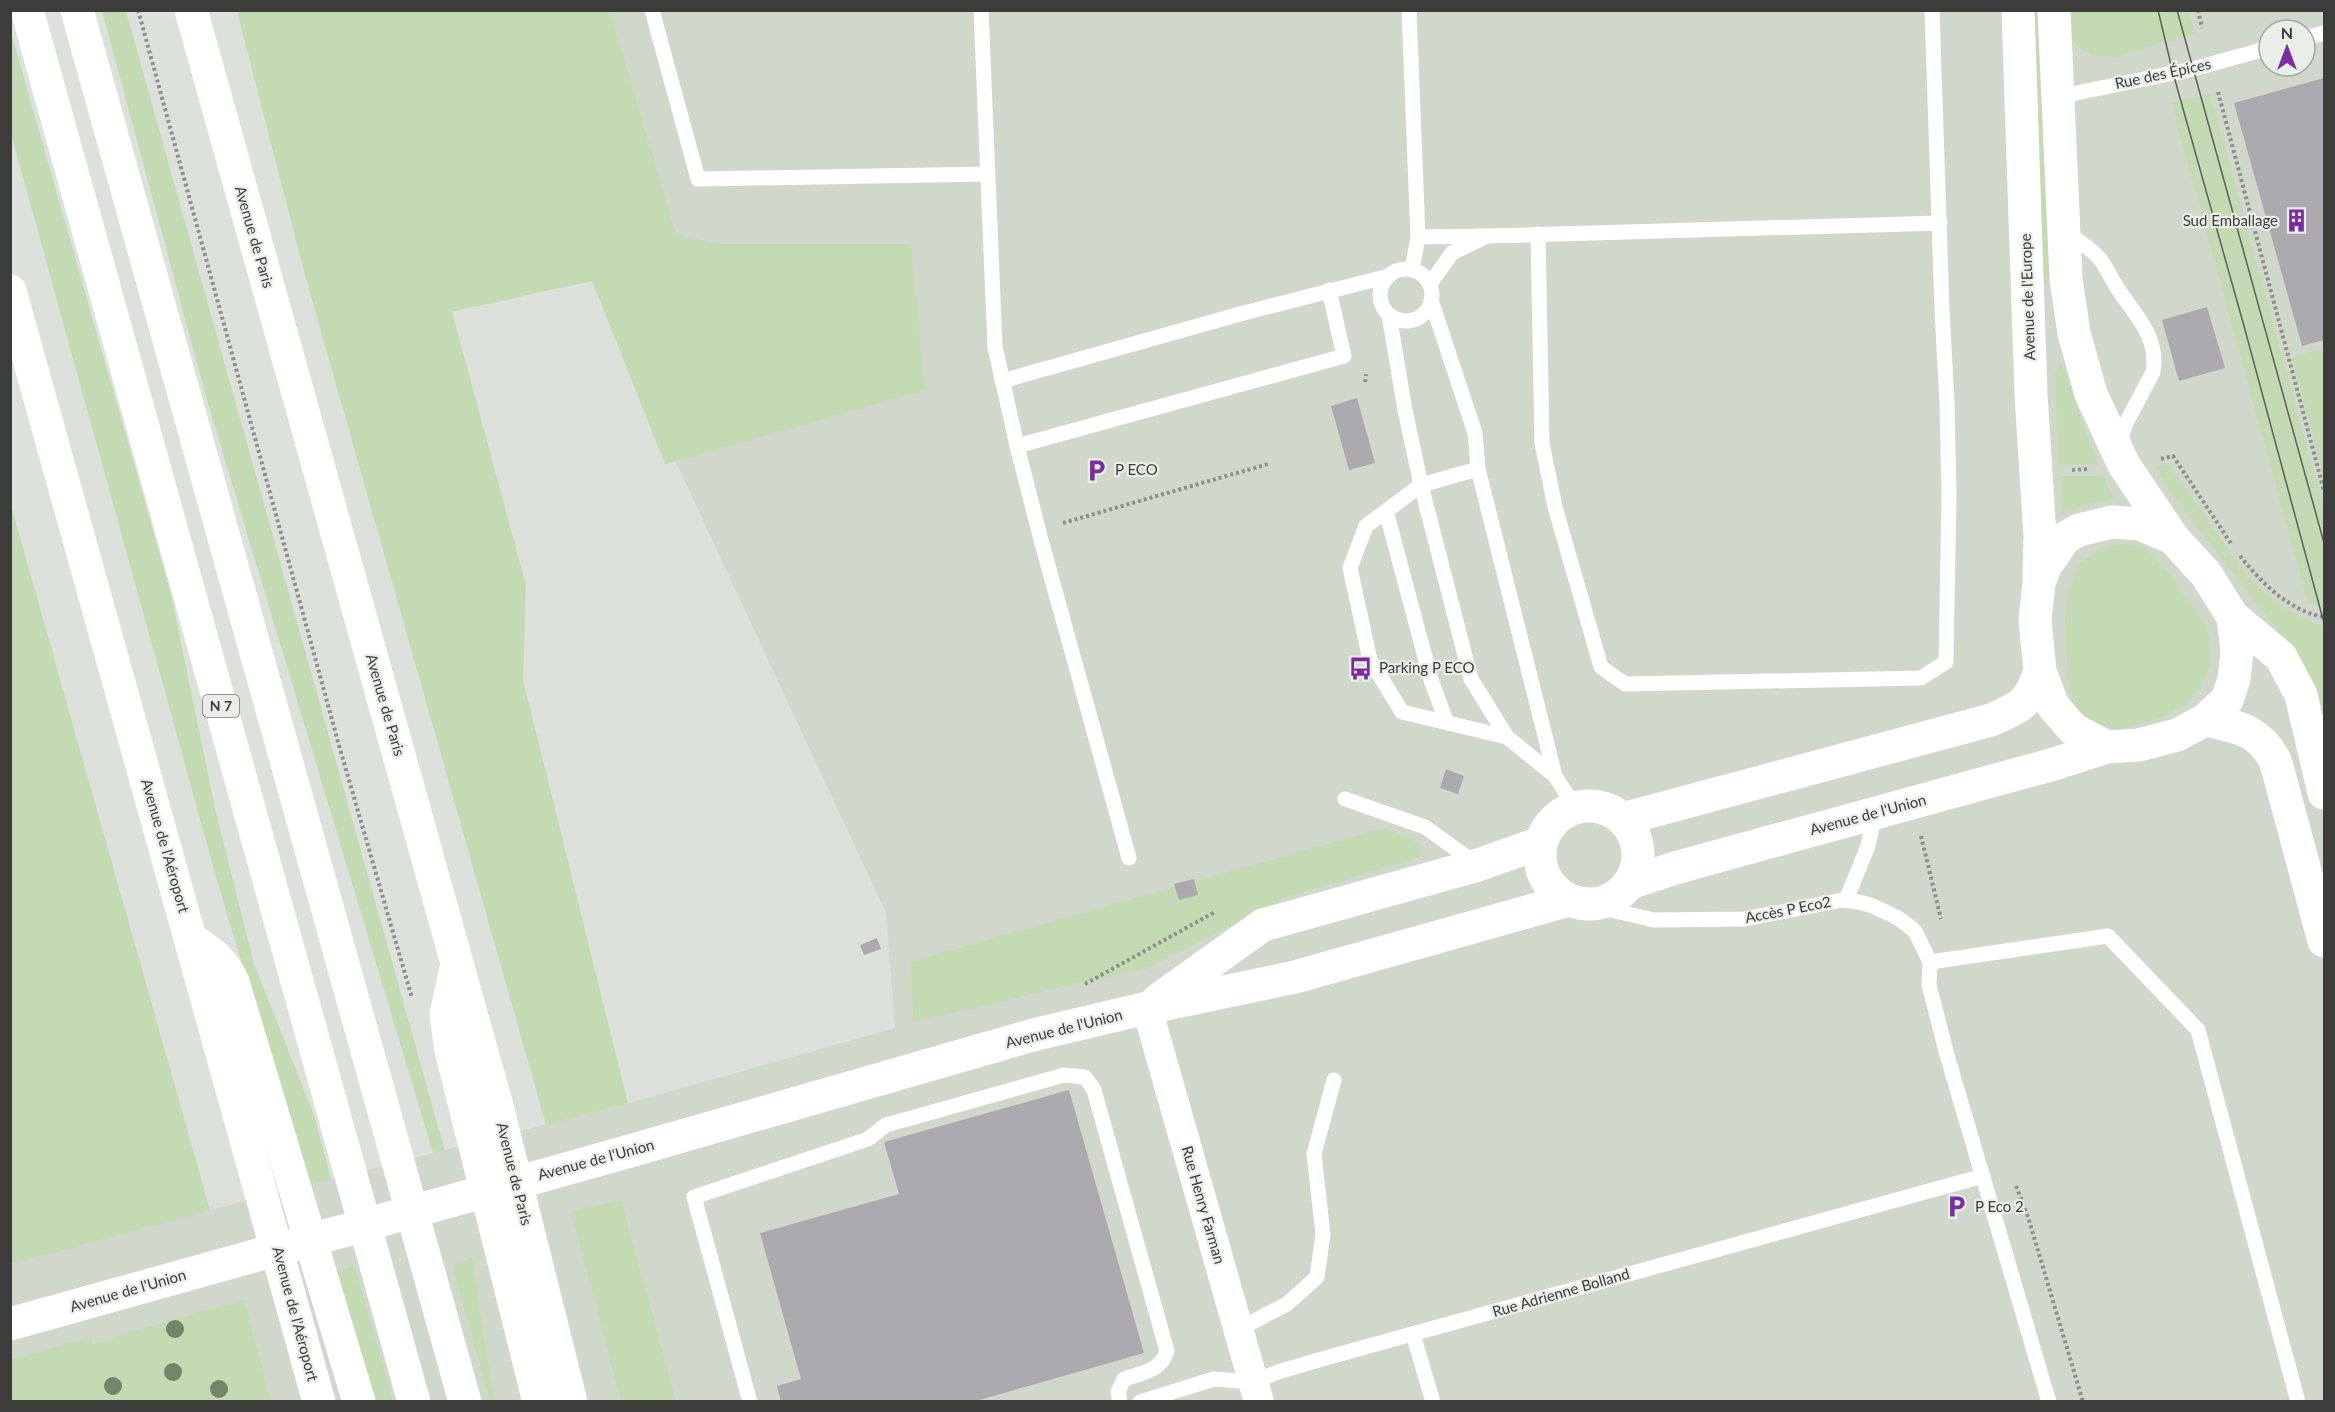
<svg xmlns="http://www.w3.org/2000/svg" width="2335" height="1412" font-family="Lato,sans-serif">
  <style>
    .built { fill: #d0d7cb; fill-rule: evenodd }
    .green { fill: #c3dab3 }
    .building { fill: #adaaaf }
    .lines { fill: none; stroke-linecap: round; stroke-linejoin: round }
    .path { stroke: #8d908c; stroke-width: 4; stroke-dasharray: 3 3; stroke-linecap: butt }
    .lane { stroke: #fff; stroke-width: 15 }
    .street { stroke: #fff; stroke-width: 30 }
    .secondary { stroke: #fff; stroke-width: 33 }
    .highway { stroke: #fff; stroke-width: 33 }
    .tram { stroke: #5d5f5c; stroke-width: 1.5 }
    .tree { fill: #76846a }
    .labels { text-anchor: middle; stroke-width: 4.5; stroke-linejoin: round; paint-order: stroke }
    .shield { fill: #eaeee8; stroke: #70726f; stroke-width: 1.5 }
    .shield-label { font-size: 14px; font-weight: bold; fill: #3c3d3b }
    .street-label { font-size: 15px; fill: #3c3d3b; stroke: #eaeee8 }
    .poi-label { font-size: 15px; fill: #3c3d3b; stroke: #eaeee8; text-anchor: start }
  </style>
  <rect width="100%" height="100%" fill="#dde1db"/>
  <path class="built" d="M466,11H2324V1401H11L10,878L194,1214L611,1108L895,1028L886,913ZM2269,30H2305V66H2269Z"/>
  <g class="green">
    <path d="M102,11H126L445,1151L433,1153L207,400Z"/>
    <path d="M237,11H610L676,235L719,244H911L925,390L665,464L592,281L452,312L526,585L523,680L628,1103L546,1125L303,268Z"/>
    <path d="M2027,11H2044L2052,281L2043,283Z"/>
    <path d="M2069,11H2188L2194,34L2113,57L2092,56L2078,47L2071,36Z"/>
    <path d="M10,29L171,594L216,813L254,964L314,1115L331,1179L308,1185L216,877L11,134Z"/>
    <path d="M2210,94L2324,509V608L2308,603L2171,103Z"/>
    <path d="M2324,349V478L2292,358Z"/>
    <path d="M2062,365L2064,370L2098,465L2059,464L2055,376L2056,370Z"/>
    <path d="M2168,463L2248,578L2282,607L2314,623L2324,625V729L2296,654L2189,517L2154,468Z"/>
    <path d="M2060,476H2103L2113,498L2112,500L2093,503L2062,514Z"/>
    <path d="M10,502L210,1210L11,1264H10Z"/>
    <path d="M2123,543L2146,548L2167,570L2205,625L2209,637L2210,666L2204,681L2186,704L2165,716L2119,730L2094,723L2079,710L2068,683L2065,615L2068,593L2079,565L2100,548Z"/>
    <path d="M1384,828L1420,843V857L1286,897L1145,969L1073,984L914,1022L910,962Z"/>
    <path d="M621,1200L676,1401H621L571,1212Z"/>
    <path d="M472,1258L494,1401H490L452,1265Z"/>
    <path d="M354,1266L393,1401H372L331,1274Z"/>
    <path d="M244,1300L271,1401H11V1360L90,1337L93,1345L111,1341L113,1337Z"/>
  </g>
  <g class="building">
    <path d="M2324,78V340L2302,346L2234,103Z"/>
    <path d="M2207,307L2225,368L2179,381L2162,320Z"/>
    <path d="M1357,398L1375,463L1349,470L1331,406Z"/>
    <path d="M1446,769L1464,776L1458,794L1440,788Z"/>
    <path d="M1194,879L1198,895L1179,900L1174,884Z"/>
    <path d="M877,938L881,949L864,955L860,945Z"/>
    <path d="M1069,1090L1144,1353L972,1402H781L777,1386L801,1379L760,1233L899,1194L884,1142Z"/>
  </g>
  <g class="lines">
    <g class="path">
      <path d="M138,10L340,749L412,998"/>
      <path d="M2198,10L2202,28"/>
      <path d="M2218,92L2324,491"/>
      <path d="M1365,382L1366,374"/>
      <path d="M2161,459L2173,456L2232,545"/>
      <path d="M2072,470L2088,469"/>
      <path d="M1063,523L1268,464"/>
      <path d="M2240,556C2262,583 2289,611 2324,617"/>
      <path d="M1921,836L1941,919"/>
      <path d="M1085,984L1215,912"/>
      <path d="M2016,1186L2028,1217L2083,1402"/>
    </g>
    <g class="lane">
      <path d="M652,10L698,179L988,174"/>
      <path d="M981,10L995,347L1017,446L1041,540L1129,858"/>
      <path d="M1409,10L1418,237L1412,270"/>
      <path d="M2305,38L2324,33"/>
      <path d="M2057,97L2193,69L2269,48"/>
      <path d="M2066,231C2077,240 2090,248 2099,258C2107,267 2111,279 2118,289C2136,316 2159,337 2153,372L2126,423L2118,447"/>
      <path d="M1538,234L1542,443L1555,507L1601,667L1625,684L1921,678L1946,662L1949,495L1947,403L1942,310L1932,10"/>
      <path d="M1487,236L1940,223"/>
      <path d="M1418,237L1487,236L1452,253L1430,284"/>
      <circle cx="1406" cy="295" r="26"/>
      <path d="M1431,300L1475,433L1478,469"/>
      <path d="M1389,315L1405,410L1421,485L1471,679L1507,737L1555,776"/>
      <path d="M1002,381L1240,314L1389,276"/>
      <path d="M1017,446L1344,356L1329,290"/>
      <path d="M1386,511L1432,683L1447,723"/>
      <path d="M1507,737L1402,712L1370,660L1350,568L1366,526L1421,485L1478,469L1555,776L1575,807"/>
      <path d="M1345,799L1425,827L1478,865"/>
      <path d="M1846,900L1868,846L1875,813"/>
      <path d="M1585,904L1654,920L1745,919L1842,900L1859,902L1873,906L1898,918L1915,931L1930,962"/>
      <path d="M1239,1329L1287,1304L1317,1277L1323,1234L1314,1154L1334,1080"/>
      <path d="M1413,1334L1433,1402"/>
      <path d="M750,1402L694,1197L868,1139L886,1125L1064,1075L1085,1077L1094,1090L1167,1351C1161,1371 1142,1373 1124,1379L1118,1392L1120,1402"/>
      <path d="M1140,1402L1214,1379L1253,1382L1278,1372L1322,1359L1983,1176"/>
      <path d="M2049,1402L1947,1055L1929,985L1930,962L2108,936L2198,1030L2298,1402"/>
    </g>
    <path class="street" d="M1147,1008L1259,1402"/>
    <g class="secondary">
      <path d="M2018,10L2031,395L2040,536L2039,578"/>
      <path d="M2054,10L2066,279L2074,333L2091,394L2124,465L2173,538"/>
      <path d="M2233,617L2237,652L2234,679L2227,700L2205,720L2177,735L2139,745L2107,747L2073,729L2053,706L2040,671L2035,620L2039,583L2046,565L2065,538L2079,530L2112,522L2140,524L2173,538L2206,574L2233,617L2281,657L2301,695L2324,793"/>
      <path d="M2205,720C2238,727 2261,730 2276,763L2324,941"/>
      <circle cx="1589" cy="855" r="49"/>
      <path d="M1623,819L1991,720C2022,706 2029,704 2040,671"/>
      <path d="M1630,883L1675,868L2054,764L2107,747"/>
      <path d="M1158,1000L1263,925L1478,865L1540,843"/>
      <path d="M10,1324L630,1151L1033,1035L1147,1008L1295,977L1569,900"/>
    </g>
    <g class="highway">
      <path d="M27,10L414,1402"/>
      <path d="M77,10L465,1402"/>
      <path d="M191,10L498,1110L571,1402"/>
      <path d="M10,291L319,1402"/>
      <path d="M191,939C209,951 224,961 233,982L359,1402"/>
      <path d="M456,968L446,1015L451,1050L539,1402"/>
    </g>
    <g class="tram">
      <path d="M2158,10L2173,73L2244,326L2324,623"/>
      <path d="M2177,10L2324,543"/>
    </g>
  </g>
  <g class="tree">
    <circle cx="175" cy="1329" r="9"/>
    <circle cx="173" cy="1372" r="9"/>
    <circle cx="113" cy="1386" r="9"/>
    <circle cx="219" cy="1389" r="9"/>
  </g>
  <defs>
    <symbol id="building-bare" viewBox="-9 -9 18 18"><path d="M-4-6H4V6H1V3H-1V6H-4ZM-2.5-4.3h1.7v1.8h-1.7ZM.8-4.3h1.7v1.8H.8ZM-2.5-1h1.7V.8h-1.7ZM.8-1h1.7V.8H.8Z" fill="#792d9e" stroke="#eaeee8" stroke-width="2.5" paint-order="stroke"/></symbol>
    <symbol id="parking-bare" viewBox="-9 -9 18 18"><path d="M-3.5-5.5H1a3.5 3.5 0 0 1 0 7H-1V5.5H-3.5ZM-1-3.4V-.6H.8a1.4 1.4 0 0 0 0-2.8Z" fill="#792d9e" stroke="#eaeee8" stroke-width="2.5" paint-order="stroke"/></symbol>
    <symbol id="bus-bare" viewBox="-9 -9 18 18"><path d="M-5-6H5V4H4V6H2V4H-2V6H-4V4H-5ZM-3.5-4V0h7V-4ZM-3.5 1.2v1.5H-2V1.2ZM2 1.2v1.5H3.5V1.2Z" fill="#792d9e" stroke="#eaeee8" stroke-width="2.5" paint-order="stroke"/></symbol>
  </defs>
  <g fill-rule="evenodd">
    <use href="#building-bare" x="2280" y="204" width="33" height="33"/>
    <use href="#parking-bare" x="1080" y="454" width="33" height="33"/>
    <use href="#bus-bare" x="1344" y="652" width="33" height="33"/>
    <use href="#parking-bare" x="1940" y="1190" width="33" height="33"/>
  </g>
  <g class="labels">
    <rect class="shield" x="203" y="695" width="36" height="22" rx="4.5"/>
    <g class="shield-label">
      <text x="221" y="711">N 7</text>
    </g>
    <g class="street-label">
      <text transform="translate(2163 74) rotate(-12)" y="5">Rue des Épices</text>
      <text transform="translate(254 237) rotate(74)" y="5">Avenue de Paris</text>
      <text transform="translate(2028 297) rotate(-92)" y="5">Avenue de l'Europe</text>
      <text transform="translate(385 705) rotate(74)" y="5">Avenue de Paris</text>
      <text transform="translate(1868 815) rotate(-15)" y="5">Avenue de l'Union</text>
      <text transform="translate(165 846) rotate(74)" y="5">Avenue de l'Aéroport</text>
      <text transform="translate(1788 910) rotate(-11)" y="5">Accès P Eco2</text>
      <text transform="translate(1064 1029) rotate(-14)" y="5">Avenue de l'Union</text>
      <text transform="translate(596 1160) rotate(-15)" y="5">Avenue de l'Union</text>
      <text transform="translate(514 1174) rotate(76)" y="5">Avenue de Paris</text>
      <text transform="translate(1203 1205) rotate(74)" y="5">Rue Henry Farman</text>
      <text transform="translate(128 1291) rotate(-16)" y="5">Avenue de l'Union</text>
      <text transform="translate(1561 1293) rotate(-16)" y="5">Rue Adrienne Bolland</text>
      <text transform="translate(295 1314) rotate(75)" y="5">Avenue de l'Aéroport</text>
    </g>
    <g class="poi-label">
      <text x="2278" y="226" text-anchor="end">Sud Emballage</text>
      <text x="1115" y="475">P ECO</text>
      <text x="1379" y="673">Parking P ECO</text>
      <text x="1975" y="1212">P Eco 2</text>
    </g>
  </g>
  <rect width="2335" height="1412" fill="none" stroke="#3c3d3b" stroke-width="24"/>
  <g transform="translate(2287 48)"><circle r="28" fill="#eaeee8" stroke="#a4a7a3" stroke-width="1.5"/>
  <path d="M0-4.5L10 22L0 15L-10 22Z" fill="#792d9e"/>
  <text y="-9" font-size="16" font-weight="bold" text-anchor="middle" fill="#3c3d3b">N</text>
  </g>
</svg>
